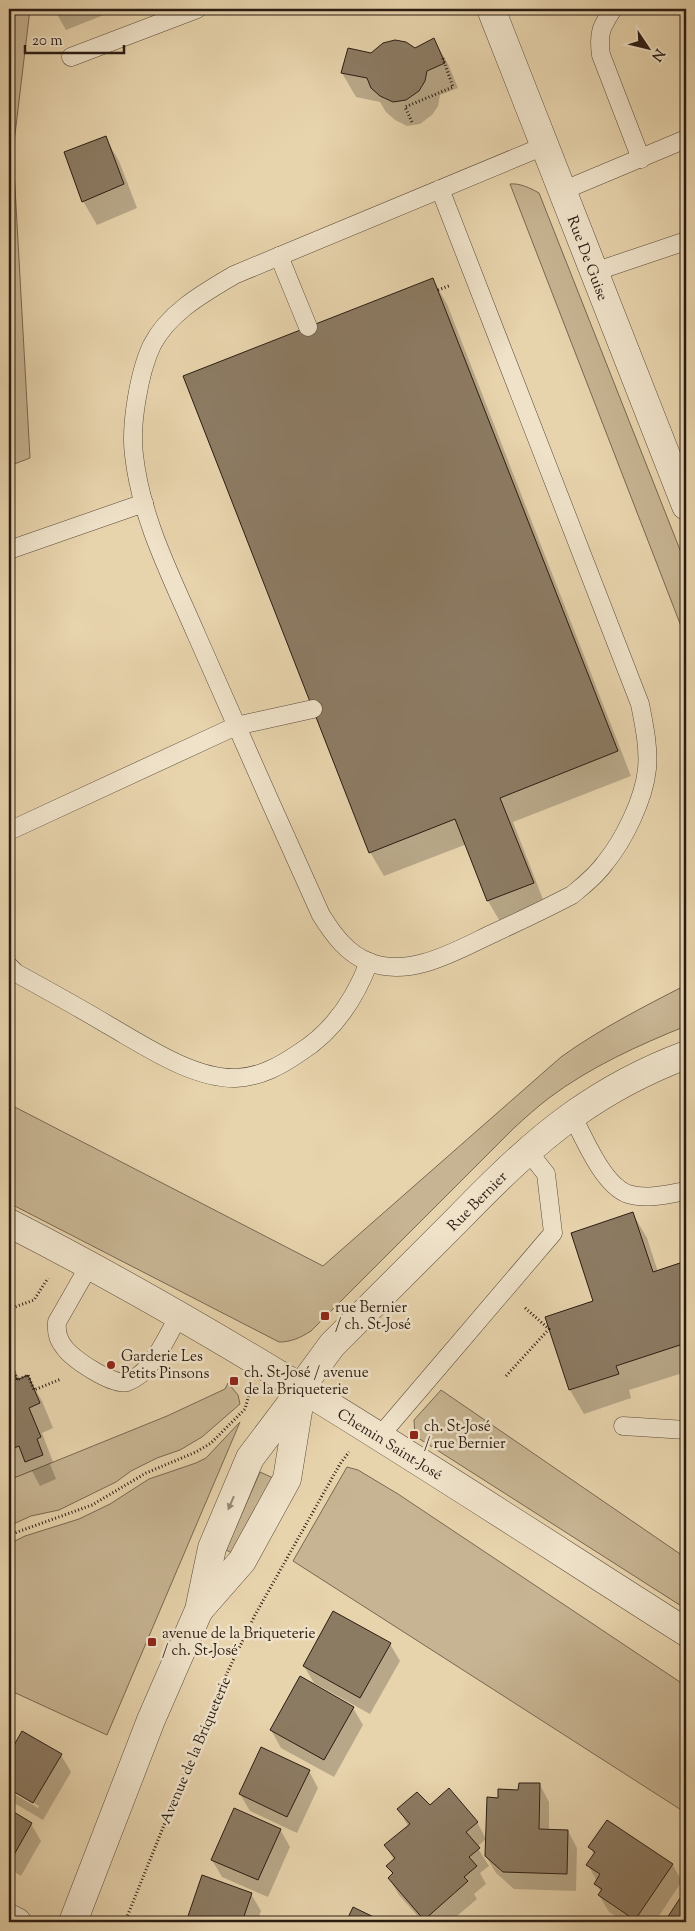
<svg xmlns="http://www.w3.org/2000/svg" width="695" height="1931" font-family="'Sorts Mill Goudy',serif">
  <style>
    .green { fill: #c7b492; stroke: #786852 }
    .shadow { fill: #0003 }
    .building { fill: #8c7b63; stroke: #2a1c13 }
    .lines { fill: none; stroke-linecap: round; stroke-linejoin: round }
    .service-casing { stroke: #594a39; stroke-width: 19 }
    .minor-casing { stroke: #594a39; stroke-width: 29 }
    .tertiary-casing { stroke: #594a39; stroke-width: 29 }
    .path { stroke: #2a1c13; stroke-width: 3; stroke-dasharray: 1 2.5; stroke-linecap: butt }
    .service { stroke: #efe2c9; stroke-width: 18 }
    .minor { stroke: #efe2c9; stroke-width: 28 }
    .tertiary { stroke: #efe2c9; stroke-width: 28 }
    .oneway { fill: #968977 }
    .poi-dot { fill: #8f2418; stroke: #efe2c9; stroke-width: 2 }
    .labels { text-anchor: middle; stroke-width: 5; stroke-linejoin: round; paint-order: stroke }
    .street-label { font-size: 15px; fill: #2a1c13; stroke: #efe2c9 }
    .poi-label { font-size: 15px; fill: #2a1c13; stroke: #efe2c9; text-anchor: start }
  </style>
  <rect width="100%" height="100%" fill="#e7d3ac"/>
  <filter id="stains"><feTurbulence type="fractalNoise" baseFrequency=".004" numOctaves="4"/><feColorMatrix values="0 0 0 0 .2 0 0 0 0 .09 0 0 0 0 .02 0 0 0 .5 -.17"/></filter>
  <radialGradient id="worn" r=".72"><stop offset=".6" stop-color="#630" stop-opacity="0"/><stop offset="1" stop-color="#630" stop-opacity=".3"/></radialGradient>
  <g class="green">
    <path d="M9,9H30L13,151L30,458L9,466Z"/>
    <path d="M510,184C520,183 530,188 539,193L686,565V639Z"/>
    <path d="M686,985V1026C639,1045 590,1067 549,1098C537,1107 525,1118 514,1128L311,1331C300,1338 291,1342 279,1342L9,1203V1104L323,1266L561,1057C600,1029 643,1007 686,985Z"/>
    <path d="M228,1383L238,1395L240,1404L202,1437L180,1450L157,1458L131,1471L116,1482L59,1510L31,1516L9,1526V1480L167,1416L225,1389Z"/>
    <path d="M441,1390L686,1558V1609L415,1436L414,1420Z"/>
    <path d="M240,1422L107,1735L9,1690V1544L25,1536L79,1519L110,1504L149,1479L196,1463L206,1458Z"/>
    <path d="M347,1467L358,1470L398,1494L686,1686V1813L293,1561Z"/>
    <path d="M260,1472L273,1478L232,1553L226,1550Z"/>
  </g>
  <g class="shadow">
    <path d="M54,9H119L66,30Z"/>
    <path d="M202,9H215L204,13Z"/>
    <path d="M434,40L448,64L458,88L440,95L438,106L432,115L420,124L407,126L395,120L386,112L380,102L356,97L342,73L371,55L415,50Z"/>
    <path d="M105,137L119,161L137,208L97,225L83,201L65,153Z"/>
    <path d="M433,280L447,304L631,776L513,822L546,907L502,925L488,901L467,844L384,876L370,852Z"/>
    <path d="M633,1214L647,1238L658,1272L686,1262V1372L629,1390L631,1398L584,1414L570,1390L547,1318L595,1302Z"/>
    <path d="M9,1358L20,1380L28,1377L42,1401L53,1428L42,1433L53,1462L50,1464L56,1479L40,1486L32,1471L9,1480Z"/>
    <path d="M390,1644L400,1661L370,1714L314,1683L304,1666Z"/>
    <path d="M353,1708L363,1725L334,1777L281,1748L271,1730Z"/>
    <path d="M23,1732L61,1755L71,1772L43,1820L9,1800V1791L38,1808L39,1806L9,1788V1756Z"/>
    <path d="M309,1771L318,1788L297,1833L250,1811L240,1794Z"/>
    <path d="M540,1785L549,1802V1831H568L577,1848L576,1891L514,1889L496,1873L486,1856L500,1799Z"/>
    <path d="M430,1807L477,1822L486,1839L477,1847L489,1866L480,1873L486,1884L474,1894L477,1899L450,1922H423L399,1895L389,1878L393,1875L388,1866L394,1860L386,1846L408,1826L399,1810Z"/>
    <path d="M9,1811L31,1824L41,1841L21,1876L9,1869Z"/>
    <path d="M280,1829L290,1847L268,1897L222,1877L212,1860Z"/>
    <path d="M590,1847L672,1864L682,1881L655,1922H625L609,1912L599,1895L601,1892L596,1884L597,1881L588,1865L594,1855Z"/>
    <path d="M203,1877L251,1894L261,1911L257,1922H187Z"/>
    <path d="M686,1891V1922H671L668,1918Z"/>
  </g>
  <g class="building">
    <path d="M434,38L445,63L427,71L425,81L419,91L406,100L393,102L380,96L371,88L367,78L341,73L348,48L371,53L383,43L395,40L406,42L415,48Z"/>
    <path d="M106,136L124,184L82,202L64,152Z"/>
    <path d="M433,278L618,751L500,798L534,883L487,901L455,819L369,853L183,376Z"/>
    <path d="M633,1212L653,1272L686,1261V1343L616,1366L619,1374L569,1390L545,1317L593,1301L571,1233Z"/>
    <path d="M9,1359L17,1380L28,1375L40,1403L29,1408L41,1437L37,1439L43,1455L25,1462L19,1446L9,1450Z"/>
    <path d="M333,1611L391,1643L360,1698L303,1666Z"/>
    <path d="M300,1676L354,1707L324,1760L270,1730Z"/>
    <path d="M22,1731L62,1754L33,1803L9,1789V1754Z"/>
    <path d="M261,1747L310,1770L287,1817L239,1794Z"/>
    <path d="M519,1783H540L539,1829L568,1830L567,1874L503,1872L485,1856L487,1797L498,1798V1789L518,1790Z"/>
    <path d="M449,1788L478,1822L466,1832L480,1848L469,1857L477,1866L464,1877L468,1881L424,1920L388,1878L393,1873L386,1866L395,1858L384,1845L410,1824L397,1809L417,1792L430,1805Z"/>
    <path d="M234,1808L281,1829L258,1880L211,1860Z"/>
    <path d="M9,1809L32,1823L11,1860L9,1859Z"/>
    <path d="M607,1820L673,1864L635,1920L598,1895L602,1889L594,1884L600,1874L586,1865L595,1852L588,1847Z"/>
    <path d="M202,1875L252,1893L242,1922H186Z"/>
    <path d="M686,1889V1922H674L667,1918Z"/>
    <path d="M353,1907L384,1922H346Z"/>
  </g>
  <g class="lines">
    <defs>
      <g id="service">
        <path d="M613,9C601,27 598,33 601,55L641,159"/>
        <path d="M71,57L197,9"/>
        <path d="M440,189L640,704C644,725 649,747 647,769C644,799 624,840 605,863C596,876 584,885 572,895C547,908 522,920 496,932C459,949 411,979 369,962C347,954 333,934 321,915C279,822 238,730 197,636C172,578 141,519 134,455C130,426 139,372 152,345C169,312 204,293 234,275L544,146"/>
        <path d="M562,191L686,139"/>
        <path d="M279,256L308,327"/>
        <path d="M594,272L686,241"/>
        <path d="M9,550L144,503"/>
        <path d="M9,831L236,726L313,709"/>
        <path d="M9,966L16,973C47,990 78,1007 108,1025C145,1046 193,1079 236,1078C260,1077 280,1066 299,1053C333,1032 355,999 369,962"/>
        <path d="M572,1115C584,1138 603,1185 628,1194C646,1200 669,1194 686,1191"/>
        <path d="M89,1266L57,1322C56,1332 58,1340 64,1347C72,1359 113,1386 127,1382C153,1373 166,1337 179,1316"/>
        <path d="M623,1426L686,1430"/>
        <path d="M379,1437L553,1233L546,1174L528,1151"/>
      </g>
      <g id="minor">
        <path d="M491,9L686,506"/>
        <path d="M200,1609L242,1561L287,1479L301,1393"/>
        <path d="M9,1918L17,1922"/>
        <path d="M73,1922L151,1720L199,1610L212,1548L250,1458L302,1389L310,1375L332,1345C374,1303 416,1261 458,1219C494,1182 531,1145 573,1115C608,1090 646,1070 686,1055"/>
      </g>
      <path id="tertiary" d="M9,1223C244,1343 464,1491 686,1632"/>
    </defs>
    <use href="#service" class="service-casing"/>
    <use href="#minor" class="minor-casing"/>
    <use href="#tertiary" class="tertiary-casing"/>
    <g class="path">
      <path d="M412,122L405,107L453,87L442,56"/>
      <path d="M438,290L451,285"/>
      <path d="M9,1309L34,1300L48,1278"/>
      <path d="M9,1359L17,1380L28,1375L34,1390L61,1379"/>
      <path d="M506,1376L549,1329L524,1307"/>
      <path d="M9,1535L92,1505L146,1473L196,1452L211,1443L245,1409L250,1391"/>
      <path d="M125,1922L212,1706L229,1669L255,1615L340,1464L349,1452"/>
    </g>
    <use href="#service" class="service"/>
    <use href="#minor" class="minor"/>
    <use href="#tertiary" class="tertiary"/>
  </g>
  <defs><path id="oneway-solid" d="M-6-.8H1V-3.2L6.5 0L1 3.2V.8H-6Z" transform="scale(1.25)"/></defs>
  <use class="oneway" href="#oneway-solid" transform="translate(231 1503) rotate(113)"/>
  <g class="poi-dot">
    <rect x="320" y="1311" width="10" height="10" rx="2.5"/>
    <circle cx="111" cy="1365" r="5"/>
    <rect x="229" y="1376" width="10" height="10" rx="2.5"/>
    <rect x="409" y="1430" width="10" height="10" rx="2.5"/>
    <rect x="147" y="1637" width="10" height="10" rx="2.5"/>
  </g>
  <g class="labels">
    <g class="street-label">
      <text transform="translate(588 258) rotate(69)" y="5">Rue De Guise</text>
      <text transform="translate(477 1201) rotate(-45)" y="5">Rue Bernier</text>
      <text transform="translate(390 1444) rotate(32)" y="5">Chemin Saint-José</text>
      <text transform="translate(195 1750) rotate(-67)" y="5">Avenue de la Briqueterie</text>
    </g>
    <g class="poi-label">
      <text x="335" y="1312">rue Bernier<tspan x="335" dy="17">/ ch. St-José</tspan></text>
      <text x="121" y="1361">Garderie Les<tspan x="121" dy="17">Petits Pinsons</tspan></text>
      <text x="244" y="1377">ch. St-José / avenue<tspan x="244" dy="17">de la Briqueterie</tspan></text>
      <text x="424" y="1431">ch. St-José<tspan x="424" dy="17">/ rue Bernier</tspan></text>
      <text x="162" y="1638">avenue de la Briqueterie<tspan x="162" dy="17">/ ch. St-José</tspan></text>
    </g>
  </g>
  <rect width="695" height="1931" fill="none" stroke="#e7d3ac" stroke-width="30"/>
  <rect x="10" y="10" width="675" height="1911" fill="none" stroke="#2a1c13" stroke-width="2.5"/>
  <rect x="15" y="15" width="665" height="1901" fill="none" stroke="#2a1c13"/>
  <g transform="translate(648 48) rotate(125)" stroke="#efe2c9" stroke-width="4" paint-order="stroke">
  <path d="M0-4L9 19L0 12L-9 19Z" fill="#2a1c13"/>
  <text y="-8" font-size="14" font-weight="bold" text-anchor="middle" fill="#2a1c13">N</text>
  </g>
  <path d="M25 45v8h99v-8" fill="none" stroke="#2a1c13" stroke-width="2.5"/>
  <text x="32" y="45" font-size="15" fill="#2a1c13" stroke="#efe2c9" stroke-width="4" paint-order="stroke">20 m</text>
  <rect width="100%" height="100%" filter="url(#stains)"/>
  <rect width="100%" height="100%" fill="url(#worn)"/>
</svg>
